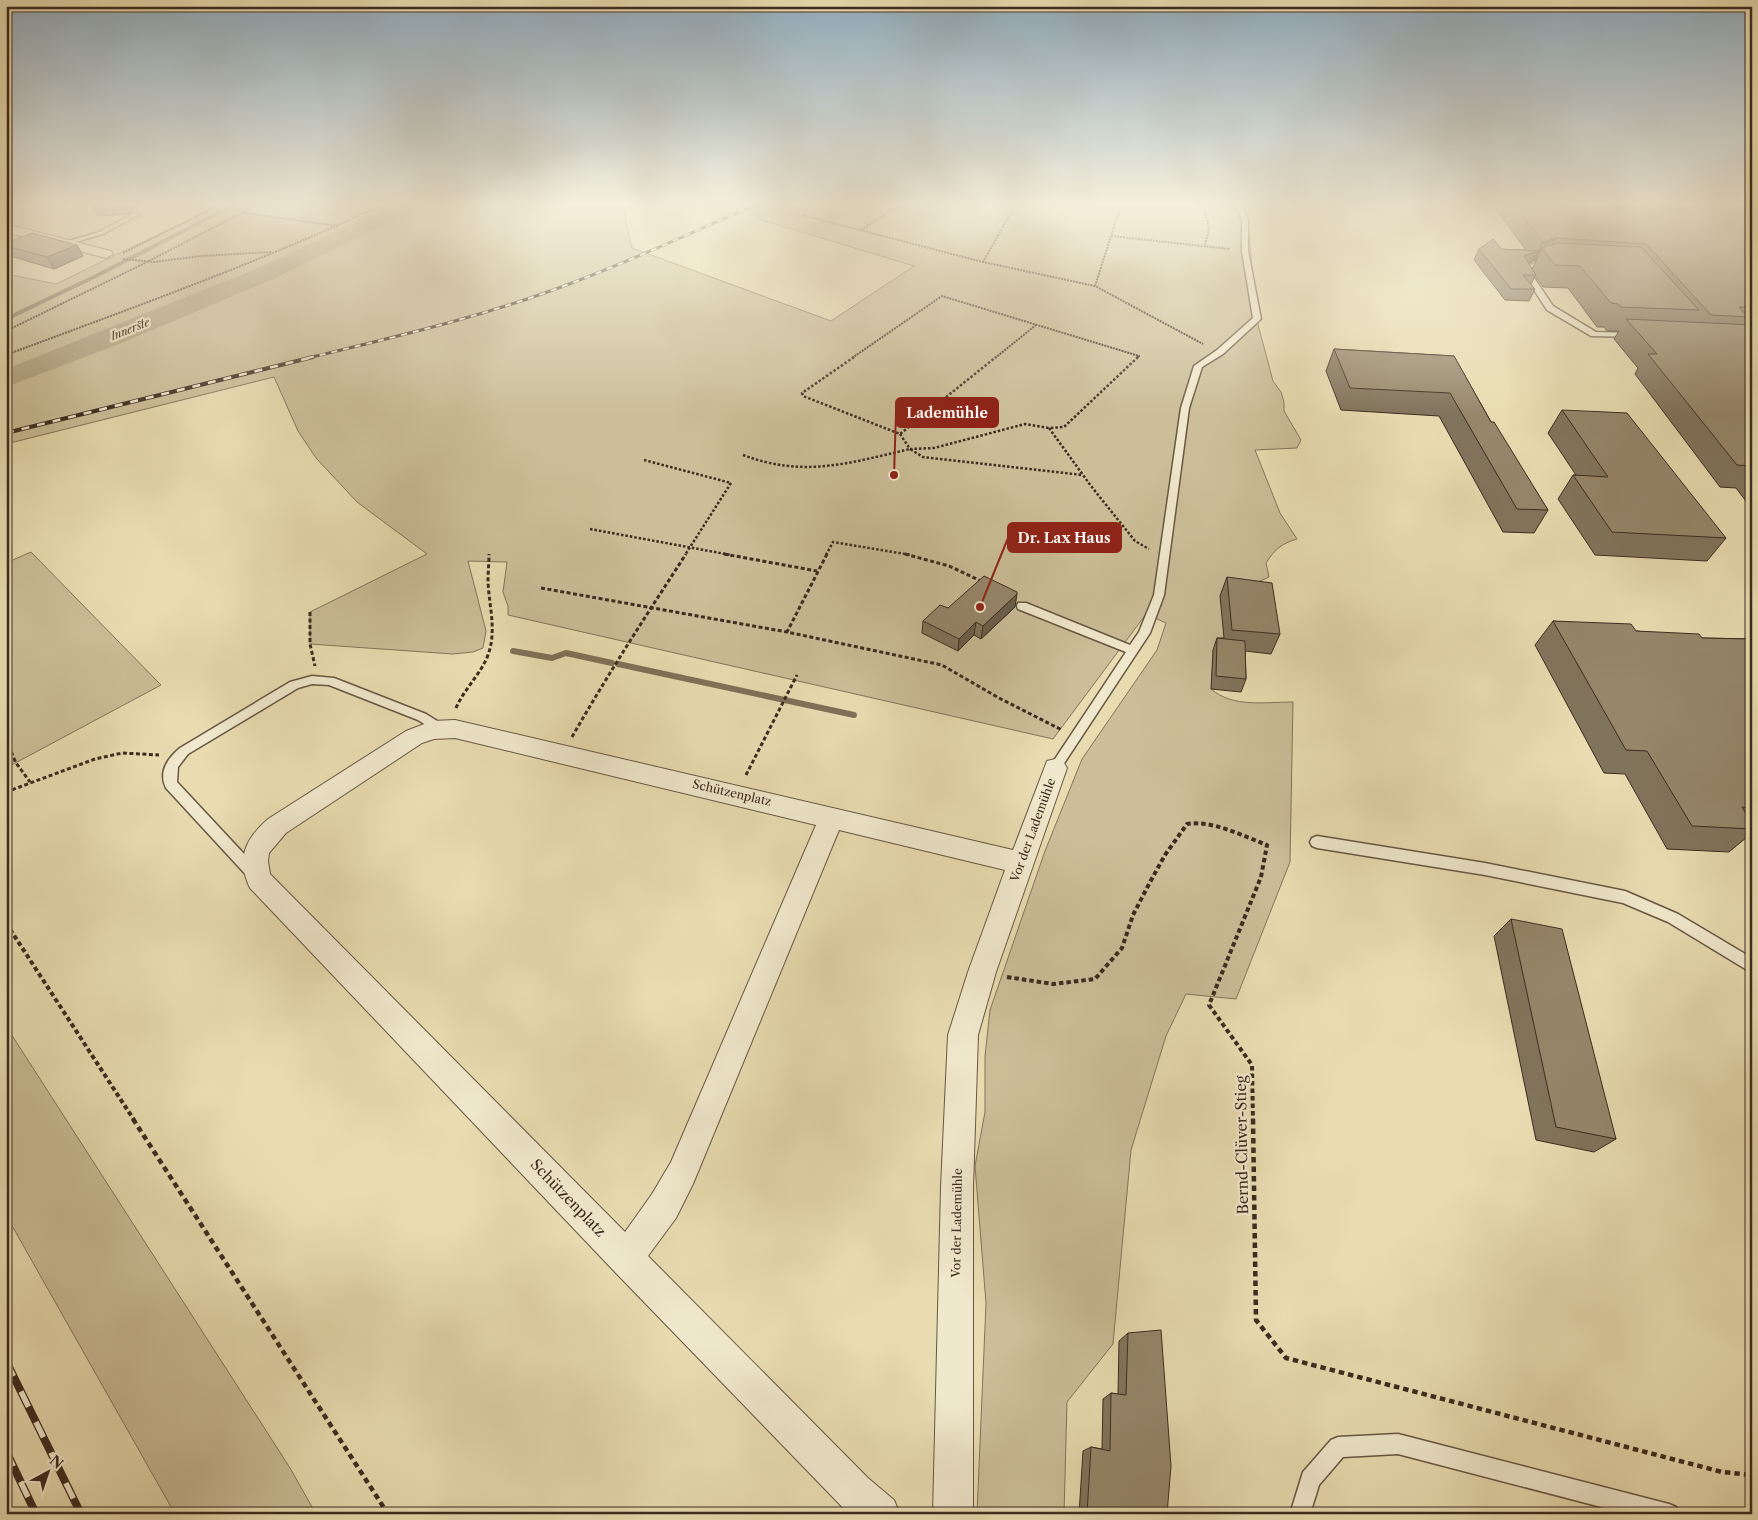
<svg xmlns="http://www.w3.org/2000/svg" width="1758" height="1520" font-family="'Libre Caslon Text',serif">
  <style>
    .green { fill: #cbbe98; stroke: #84745c }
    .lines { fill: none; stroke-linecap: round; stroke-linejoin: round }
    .stream-far1 { stroke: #817159; stroke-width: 4 }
    .stream { stroke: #817159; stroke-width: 6 }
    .river { fill: #aea07f; fill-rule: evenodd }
    .lane-casing { stroke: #685744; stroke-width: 3 }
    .street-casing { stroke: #685744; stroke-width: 2 }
    .path-far4 { stroke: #3d2b20; stroke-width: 2; stroke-dasharray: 2 1; stroke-linecap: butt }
    .path-far3 { stroke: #3d2b20; stroke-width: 2.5; stroke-dasharray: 2.5 2; stroke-linecap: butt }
    .path-far2 { stroke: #3d2b20; stroke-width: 3; stroke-dasharray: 4 2.5; stroke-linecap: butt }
    .path-far1 { stroke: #3d2b20; stroke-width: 4; stroke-dasharray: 4.5 3; stroke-linecap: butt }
    .path { stroke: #3d2b20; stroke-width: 4.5; stroke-dasharray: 5.5 4; stroke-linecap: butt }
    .lane { fill: #f0e8cc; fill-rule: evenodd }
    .street { fill: #f0e8cc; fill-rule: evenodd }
    .rail-far2-casing { stroke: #3d2b20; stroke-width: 3 }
    .rail-far1-casing { stroke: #3d2b20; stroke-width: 4 }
    .rail-casing { stroke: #3d2b20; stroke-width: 8 }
    .rail-far2 { stroke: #f0e8cc; stroke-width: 2; stroke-dasharray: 6; stroke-linecap: butt }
    .rail-far1 { stroke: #f0e8cc; stroke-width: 2.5; stroke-dasharray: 8; stroke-linecap: butt }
    .rail { stroke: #f0e8cc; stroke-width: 5.5; stroke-dasharray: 17; stroke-linecap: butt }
    .wall { fill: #81745c; stroke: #3d2b20; fill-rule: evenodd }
    .shaded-wall { fill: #695e4b; stroke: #3d2b20 }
    .building { fill: #96876b; stroke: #3d2b20 }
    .labels { text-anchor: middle; stroke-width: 4.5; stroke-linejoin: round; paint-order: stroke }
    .far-water-label { font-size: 11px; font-style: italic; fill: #594838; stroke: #f0e8cc }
    .street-label { font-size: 12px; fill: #3d2b20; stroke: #f0e8cc }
    .near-street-label { font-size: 15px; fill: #3d2b20; stroke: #f0e8cc }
    .leader { fill: none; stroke: #8f2418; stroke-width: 2 }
    .callout-dot { fill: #8f2418; stroke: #f0e8cc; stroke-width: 2 }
    .callout { fill: #8f2418; stroke: #8f2418; stroke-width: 2 }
    .callout-label { font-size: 14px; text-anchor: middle; font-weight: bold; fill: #fff }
  </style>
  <rect width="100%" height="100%" fill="#e8dcb0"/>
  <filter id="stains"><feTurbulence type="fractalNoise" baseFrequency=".004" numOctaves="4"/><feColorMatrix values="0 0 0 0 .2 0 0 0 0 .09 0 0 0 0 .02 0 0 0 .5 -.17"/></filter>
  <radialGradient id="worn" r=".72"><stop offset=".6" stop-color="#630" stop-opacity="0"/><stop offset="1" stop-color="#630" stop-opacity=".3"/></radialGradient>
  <g class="green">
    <path d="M192,202H622L632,248L831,321L914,266L758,219L746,202H1242L1248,220L1256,317L1273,381L1281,392L1284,402V411L1301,440L1297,448L1255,450L1280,513L1297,539C1281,544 1275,549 1266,563L1269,577L1249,586L1211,689C1233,708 1266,702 1293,702L1290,862L1236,999L1186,994L1166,1036L1131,1150L1113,1344L1067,1402L1064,1514H977L986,1303L975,1166L985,1112V1056L990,1010L1045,851L1082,759L1157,650L1166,623L1146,614L1053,739L508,615V606L503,592L507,562L468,561L486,631L483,648L473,652L453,654L310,644V612L427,554L357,502L316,458L298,431L274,377L6,444V274L56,284L206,211Z"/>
    <path d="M31,552L161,685L6,768V563Z"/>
    <path d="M6,1026L290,1468L316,1514H175L6,1215Z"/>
  </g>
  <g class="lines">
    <path class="stream-far1" d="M6,319L96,276L240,202"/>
    <g class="stream">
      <path d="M513,651L552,658L566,653L612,663"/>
      <path d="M618,664L854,715"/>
    </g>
    <path class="river" d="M399,202H427L424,207L273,279L119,344L6,387V369L256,269Z"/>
    <defs>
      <g id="lane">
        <path d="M1234,202H1240L1248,220V251L1261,319L1223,354L1202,367L1189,408L1164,595L1150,633L1059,771H1051L1049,768L1051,765L1126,652L1018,609L1017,606L1018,603H1026L1130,645L1139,632L1154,595L1181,408L1194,366L1217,350L1253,318L1242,251V220Z"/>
        <path d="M135,213L140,214L103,234L65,245L62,243L99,232Z"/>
        <path d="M1549,259L1553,261L1551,262L1528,269L1553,306L1596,332L1634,333L1638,335L1637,337L1591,336L1547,310L1520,268Z"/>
        <path d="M312,676L334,678L426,714L445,726L447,729L445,732H437L418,720L329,685L312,684L298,688L188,754L178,767L177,782L259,870L261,874L259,878L254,880L249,878L166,788C158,772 168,758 180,748L290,682Z"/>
        <path d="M1317,836L1485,863L1625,891L1678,914L1752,958V973L1668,922L1623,903L1485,875L1317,848L1312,846L1310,842L1312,838Z"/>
        <path d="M1398,1434L1669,1504L1676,1507L1679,1514H1628L1398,1454L1343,1457L1319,1485L1310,1514H1290L1303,1472L1331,1440L1338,1437Z"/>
      </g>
      <g id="street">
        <path d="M6,224L111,251L113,254L106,258L6,232Z"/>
        <path d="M455,720L1013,850L1047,761L1055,759L1063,761L1067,768L996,972L978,1035L973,1187V1514H933L941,1187L948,1035L968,972L1005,870L839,830L693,1184L676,1218L648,1256L868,1478L894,1500L900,1514H849L614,1271L250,888C236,859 245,839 268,819L406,731L432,721ZM455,738L816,825L671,1162L652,1194L625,1232L270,874L268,861L269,853L286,833L422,743L434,739Z"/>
      </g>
    </defs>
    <use href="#lane" class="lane-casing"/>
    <use href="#street" class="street-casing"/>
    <g class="path-far4">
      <path d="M1203,202L1209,229L1205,245"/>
      <path d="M244,213L339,226"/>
      <path d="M802,215L983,262L1095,286L1203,344"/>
      <path d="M861,230L905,202"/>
      <path d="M1111,236L1230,249"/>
      <path d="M123,253L226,202"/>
      <path d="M123,259L154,262L201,256L271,252"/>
      <path d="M983,262L1017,202"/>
      <path d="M1095,286L1122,202"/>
      <path d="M6,331L145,263L263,202"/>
      <path d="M6,355C134,307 264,261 388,202"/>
      <path d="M852,358L942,296L1139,356L1137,358"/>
      <path d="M995,358L1036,325"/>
    </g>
    <g class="path-far3">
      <path d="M854,357L802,393L803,396L900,434L996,357"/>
      <path d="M1138,357L1064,427L1049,428L1091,486L1135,541L1149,549"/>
      <path d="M900,434L910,449L934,448L1025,424L1049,428"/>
      <path d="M743,455C803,478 850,463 910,449L923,457L1082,475"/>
      <path d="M644,460L731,483L685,555"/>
      <path d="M590,529L731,555"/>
      <path d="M826,555L833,542L911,555"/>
    </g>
    <g class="path-far2">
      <path d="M724,554L817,571"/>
      <path d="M827,554L787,632L942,665L999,698L1062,730"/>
      <path d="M905,554L949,566L983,582"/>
      <path d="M541,588L787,632"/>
      <path d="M310,612V644L315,666"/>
      <path d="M456,708C464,689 481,674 488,655C497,630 489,607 488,581C488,572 489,563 489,554"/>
      <path d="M572,737C608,674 647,614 686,554"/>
      <path d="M6,740L16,763L30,782"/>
      <path d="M746,775L797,675"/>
      <path d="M6,792L95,759L122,753L159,755"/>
    </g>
    <g class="path-far1">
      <path d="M6,923L134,1120"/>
      <path d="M1007,977L1053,984L1095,979L1122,948L1133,915L1149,884L1165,855L1187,824C1213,820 1243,836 1267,845L1261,877L1209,1005L1252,1065L1253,1120"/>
    </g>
    <g class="path">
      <path d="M133,1119L388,1514"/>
      <path d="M1253,1119L1256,1320L1286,1358L1722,1472L1752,1475"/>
    </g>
    <use href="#lane" class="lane"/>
    <use href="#street" class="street"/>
    <defs>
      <path id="rail-far2" d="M308,358C399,336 490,315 577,281C640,257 701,228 762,202"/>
      <path id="rail-far1" d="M6,433L313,357"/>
      <g id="rail">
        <path d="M6,1361L81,1514"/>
        <path d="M6,1451L36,1514"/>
      </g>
    </defs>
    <use href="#rail-far2" class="rail-far2-casing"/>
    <use href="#rail-far1" class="rail-far1-casing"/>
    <use href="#rail" class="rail-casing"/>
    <use href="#rail-far2" class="rail-far2"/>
    <use href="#rail-far1" class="rail-far1"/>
    <use href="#rail" class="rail"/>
  </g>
  <g class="wall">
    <path d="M94,202H140L129,214L98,216L91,205Z"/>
    <path d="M1506,202H1752V509L1736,488L1720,487L1635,374L1638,368L1614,339L1619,331H1607L1604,327H1597L1568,288L1543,287L1535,276L1531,285L1535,289L1529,301L1505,300L1474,260L1479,249L1526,250L1500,215ZM1533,260L1534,261H1536L1532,269L1528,263L1532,262Z"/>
    <path d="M6,243L77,245L83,256L54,269L10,256L6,250Z"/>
    <path d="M1334,349L1454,356L1491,422L1548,510L1534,533L1503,532L1439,416L1341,410L1326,371Z"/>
    <path d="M1562,410L1726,538L1707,561L1595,555L1558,499L1573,475H1576L1548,433Z"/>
    <path d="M1227,577L1280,634L1271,654L1245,651L1246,679L1241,692L1211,689L1213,650L1217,638H1224L1220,596Z"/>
    <path d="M1015,607L981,639L974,635L958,651L922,633L923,621L948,608Z"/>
    <path d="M1553,621L1636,631L1702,638L1752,639V833L1729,852L1667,849L1625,774L1604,773L1535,645Z"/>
    <path d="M1511,919L1616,1139L1594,1152L1536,1140L1494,936Z"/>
    <path d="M1128,1333L1167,1514H1079L1083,1451L1091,1447L1102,1449L1103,1399L1111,1393L1118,1394L1119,1341Z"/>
  </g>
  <g class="shaded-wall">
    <path d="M124,202H140L129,214L123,203Z"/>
    <path d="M1556,238L1547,255L1542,248L1536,261H1534L1543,242Z"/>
    <path d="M77,245L83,256L54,269L47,257Z"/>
    <path d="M1538,251L1532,262L1518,267L1524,256Z"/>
    <path d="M1017,594L1015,607L981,639L983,626Z"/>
    <path d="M976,622L974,635L958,651L959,639Z"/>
  </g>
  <g class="building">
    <path d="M94,202H124L123,203L91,205Z"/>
    <path d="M1512,202H1752V307H1739L1748,317L1711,315L1646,244L1556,238L1543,242Z"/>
    <path d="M32,233L77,245L47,257L6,246V243Z"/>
    <path d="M1493,239L1502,249L1538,251L1524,256L1536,275H1523L1535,289H1511L1479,249Z"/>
    <path d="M1558,243L1641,247L1699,310L1621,307L1618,304L1611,303L1580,266L1555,265L1542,248Z"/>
    <path d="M1626,319L1752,325V466L1737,465L1648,354H1657Z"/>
    <path d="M1334,349L1454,356L1491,422H1494L1548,510L1517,509L1450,393L1350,388Z"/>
    <path d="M1562,410L1627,413L1726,538L1612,532L1573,475L1608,477Z"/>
    <path d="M984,576L1017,592V594L983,626L976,622L959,639L923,621L940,605L948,608Z"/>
    <path d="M1227,577L1272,583L1280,634L1232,630Z"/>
    <path d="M1553,621L1631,624L1636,631L1699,634L1702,638L1752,639V808L1742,807L1752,823V829L1692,826L1647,751L1626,750Z"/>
    <path d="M1217,638L1245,641L1246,679L1216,676Z"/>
    <path d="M1511,919L1562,929L1616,1139L1556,1127Z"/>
    <path d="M1161,1330L1171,1466L1167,1514H1087L1091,1447L1110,1451L1111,1393L1126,1395L1128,1333Z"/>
  </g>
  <linearGradient id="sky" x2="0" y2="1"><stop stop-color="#91acbe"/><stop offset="0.49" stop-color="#f5efdb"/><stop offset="1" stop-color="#f5efdb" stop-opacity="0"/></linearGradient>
  <rect width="1758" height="415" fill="url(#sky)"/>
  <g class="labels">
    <g class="far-water-label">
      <text transform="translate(130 329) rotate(-22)" y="4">Innerste</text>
    </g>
    <g class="street-label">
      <text transform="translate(732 793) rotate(13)" y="4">Schützenplatz</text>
      <text transform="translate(1033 830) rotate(-70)" y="4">Vor der Lademühle</text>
      <text transform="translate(957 1223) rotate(-89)" y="4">Vor der Lademühle</text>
    </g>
    <g class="near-street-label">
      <text transform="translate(1242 1145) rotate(-91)" y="5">Bernd-Clüver-Stieg</text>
      <text transform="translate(568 1198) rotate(46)" y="5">Schützenplatz</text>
    </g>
  </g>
  <path class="leader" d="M894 475L896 413M980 607L1008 538"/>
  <g class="callout-dot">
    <circle cx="894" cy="475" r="5"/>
    <circle cx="980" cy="607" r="5"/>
  </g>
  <g class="callout">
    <rect x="896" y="398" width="102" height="29" rx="5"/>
    <rect x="1008" y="523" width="113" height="29" rx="5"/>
  </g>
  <g class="callout-label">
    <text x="947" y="418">Lademühle</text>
    <text x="1064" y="543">Dr. Lax Haus</text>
  </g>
  <rect width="1758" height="1520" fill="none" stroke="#e8dcb0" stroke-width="25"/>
  <rect x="8" y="8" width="1743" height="1505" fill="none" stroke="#3d2b20" stroke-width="2.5"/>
  <rect x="12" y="12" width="1733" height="1495" fill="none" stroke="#3d2b20"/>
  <g transform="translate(48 1472) rotate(40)" stroke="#f0e8cc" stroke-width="4" paint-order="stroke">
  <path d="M0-4L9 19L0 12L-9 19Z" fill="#3d2b20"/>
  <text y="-8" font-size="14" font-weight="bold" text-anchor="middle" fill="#3d2b20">N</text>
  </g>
  <rect width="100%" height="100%" filter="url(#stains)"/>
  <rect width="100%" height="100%" fill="url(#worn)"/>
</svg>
